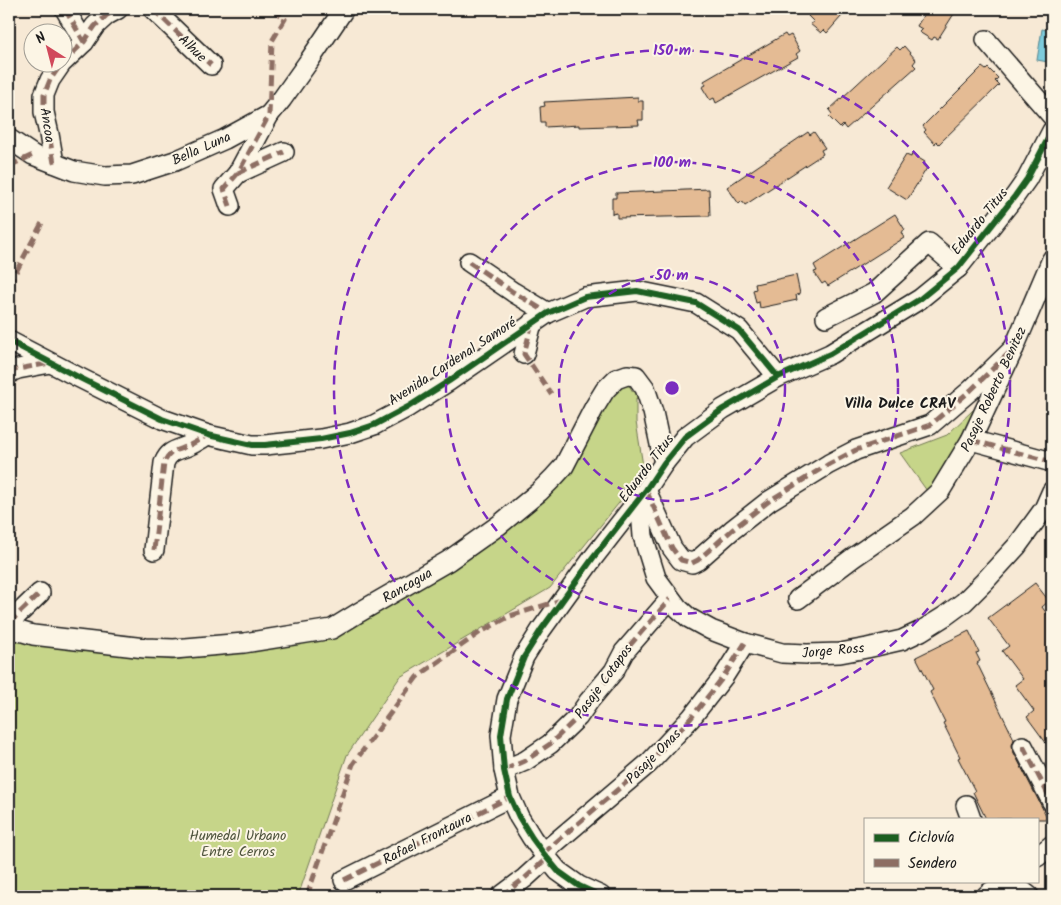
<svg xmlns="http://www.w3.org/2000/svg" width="1061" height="905" font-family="Kalam,sans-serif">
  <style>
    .green { fill: #c6d589; stroke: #717852 }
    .water { fill: #7dcbdb; stroke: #56858f }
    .building { fill: #e4bb94; stroke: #1c1c1c }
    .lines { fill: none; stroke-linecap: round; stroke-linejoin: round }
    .minor-casing { stroke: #1c1c1c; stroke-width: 22 }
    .minor { stroke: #fcf5e5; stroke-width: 19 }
    .quiet { stroke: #8d6e63; stroke-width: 5; stroke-dasharray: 10 5; stroke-linecap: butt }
    .cycleway-casing { stroke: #fcf5e5; stroke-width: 9 }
    .cycleway { stroke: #1b5e20; stroke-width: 6 }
    .ring { fill: none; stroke: #7b2cbf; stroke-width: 2.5; stroke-dasharray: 9 6 }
    .labels { text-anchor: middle; stroke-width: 4; stroke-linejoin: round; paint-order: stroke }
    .street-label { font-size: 14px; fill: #1c1c1c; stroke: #fcf5e5 }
    .park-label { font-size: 14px; fill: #4f543d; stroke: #fcf5e5 }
    .neighbourhood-label { font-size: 15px; font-weight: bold; fill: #1c1c1c; stroke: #fcf5e5 }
    .centre { fill: #7b2cbf; stroke: #fcf5e5; stroke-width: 2.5 }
    .ring-label { font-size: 15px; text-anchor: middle; font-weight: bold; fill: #7b2cbf; stroke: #fcf5e5; stroke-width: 4; stroke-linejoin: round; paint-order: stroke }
  </style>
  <rect width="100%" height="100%" fill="#f7e9d5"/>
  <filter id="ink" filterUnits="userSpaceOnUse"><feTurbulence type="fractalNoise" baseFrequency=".02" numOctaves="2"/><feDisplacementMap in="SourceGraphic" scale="10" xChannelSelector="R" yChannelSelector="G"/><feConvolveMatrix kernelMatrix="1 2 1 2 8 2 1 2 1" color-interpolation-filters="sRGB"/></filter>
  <g filter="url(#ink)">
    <g class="green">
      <path d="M620,385H629L633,392L634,391C637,394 639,396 639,400L636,398V422L644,472L550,588L400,677L347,755L298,896H9V636L172,660L330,639L561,473L599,408Z"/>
      <path d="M999,385L932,498L900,453L947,435Z"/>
    </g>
    <path class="water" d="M1042,29L1052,31L1048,62L1037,60Z"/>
    <g class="building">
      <path d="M815,9H848L827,33L824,30L821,33L810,24L814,22L808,16Z"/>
      <path d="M927,9H957L938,39L934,37L932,40L919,32L922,29L917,26Z"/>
      <path d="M785,34L787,37L791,35L800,51L796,54L798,57L716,103L714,98L710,100L702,87L706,85L704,81Z"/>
      <path d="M904,46L916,60L913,64L916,67L846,129L843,125L840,128L829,117L832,114L829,110L897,47L900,50Z"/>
      <path d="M982,67L986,70L988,68L998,78L995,81L999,85L939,144L936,141L935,144L924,132L926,130L923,126Z"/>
      <path d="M638,97V101H643V120H638L639,125L579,127V125L545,127V122H541L540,107L545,106L544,102Z"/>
      <path d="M808,132L810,135L814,132L825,148L821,150L823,154L745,205L742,201L739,204L727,187Z"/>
      <path d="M912,154L925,162L923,165L927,168L907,200L886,187L906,155L911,157Z"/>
      <path d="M709,189L710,216L617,218V213L612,214V198H616V193Z"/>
      <path d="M895,214L905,230L901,232L904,238L828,286L825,282L822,284L814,272L817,271L814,265Z"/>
      <path d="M796,275L800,294L796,295L797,300L760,308L759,302L756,303L753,290L756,289L755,284Z"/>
      <path d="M1035,583L1049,601L1042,607L1052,621V751L1027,717L1034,711L1015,685L1023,679L1002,651L1009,646L988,618Z"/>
      <path d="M969,631L979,652L976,653L980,661L977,663L1014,739L1012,745L1013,751L1048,819H986L973,792L975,791L958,758L960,757L943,723L945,722L930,692L933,690L916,657Z"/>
    </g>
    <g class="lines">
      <defs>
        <g id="minor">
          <path d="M65,9L84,42"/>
          <path d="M153,9L211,65"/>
          <path d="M986,40L1052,116"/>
          <path d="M9,139L33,155L74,171L105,176L132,175L175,161L225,139L269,115L282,99L309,61L344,9"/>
          <path d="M54,163L49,134L44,112V95L50,80L61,64L84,42L95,26L107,15L118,9"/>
          <path d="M238,173L284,152"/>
          <path d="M230,206L224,189L238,173L269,115"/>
          <path d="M469,262L513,292L548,313"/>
          <path d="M826,317L874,293L929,243L958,268"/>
          <path d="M9,341L78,377L162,419L208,435L252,445H265L321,439L350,433L374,425L408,407L449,381L548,313L585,297L637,291L696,303L739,330L778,377"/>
          <path d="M524,354L532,323"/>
          <path d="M9,374L10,372L18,369L50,363"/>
          <path d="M971,440L1052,462"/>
          <path d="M646,490L672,548L681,560L692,563L698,560L732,530L769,501L829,464L856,450L930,425L971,390L1014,348"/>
          <path d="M640,498L643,536L656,578L678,608L689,618L711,630L745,643L782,653L807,654L840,653L867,648L902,640L921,631L945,616L964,602L984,582L1017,546L1044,509L1052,491"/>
          <path d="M154,550L164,463C170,449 177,451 190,445C196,442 202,438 208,435"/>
          <path d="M798,599L854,557L913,516L940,491L971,440L1014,348L1052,259"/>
          <path d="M9,623L40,593"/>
          <path d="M9,628L33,635L145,648L174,649L244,643L332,629L358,613L448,561L499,525L539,492L554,477L564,466L594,408L605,390L616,379L627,375L636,376L645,388L653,412L664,463"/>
          <path d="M1023,746L1052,802"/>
          <path d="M504,770L525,761L550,744L578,717L589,701L614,671L624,652L670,599"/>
          <path d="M966,805L971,819"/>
          <path d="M543,853L649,763L691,718L724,676L745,643"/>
          <path d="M1037,857L1052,845"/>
          <path d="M344,880L510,797"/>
          <path d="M501,896L525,878L547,858"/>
          <path d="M601,896L579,886L558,871L543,853L532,838L519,817L510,797L504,770L501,735L507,699L524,657L541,630L593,558L646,490L664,463L685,437L723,409L778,377L830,354L920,299L958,268L1015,196L1027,179L1052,131"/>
          <path d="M986,896C999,883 1016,884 1029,896"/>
        </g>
      </defs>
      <use href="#minor" class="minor-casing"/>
      <use href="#minor" class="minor"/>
      <g class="quiet">
        <path d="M65,9L84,42"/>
        <path d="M153,9L211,65"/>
        <path d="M54,163L49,134L44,112V95L50,80L61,64L84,42L95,26L107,15L118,9"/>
        <path d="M9,166L33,155"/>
        <path d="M238,173L284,152"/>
        <path d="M230,206L224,189L238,173L269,115L272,41L285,19L274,9"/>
        <path d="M469,262L513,292L548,313"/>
        <path d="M9,285L43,221"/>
        <path d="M532,323L524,354L551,394"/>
        <path d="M9,374L10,372L18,369L50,363"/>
        <path d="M971,440L1052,462"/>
        <path d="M646,490L672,548L681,560L692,563L698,560L732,530L769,501L829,464L856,450L930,425L971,390L1014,348"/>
        <path d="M154,550L164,463C170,449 177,451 190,445C196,442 202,438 208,435"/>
        <path d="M9,623L40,593"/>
        <path d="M1023,746L1052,802"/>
        <path d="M504,770L525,761L550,744L578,717L589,701L614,671L624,652L670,599"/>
        <path d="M543,853L649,763L691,718L724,676L745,643"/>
        <path d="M344,880L510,797"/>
        <path d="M307,896L353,764L417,677L479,633L510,616L561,600"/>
        <path d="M501,896L525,878L547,858"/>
      </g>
      <defs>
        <g id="cycleway">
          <path d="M9,341L78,377L162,419L208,435L252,445H265L321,439L350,433L374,425L408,407L449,381L548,313L585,297L637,291L696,303L739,330L778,377"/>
          <path d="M601,896L579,886L558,871L543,853L532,838L519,817L510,797L504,770L501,735L507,699L524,657L541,630L593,558L646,490L664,463L685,437L723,409L778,377L830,354L920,299L958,268L1015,196L1027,179L1052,131"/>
        </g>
      </defs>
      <use href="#cycleway" class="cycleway-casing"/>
      <use href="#cycleway" class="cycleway"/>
    </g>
  </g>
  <g class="ring">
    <circle cx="672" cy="388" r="113"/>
    <circle cx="672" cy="388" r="226"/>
    <circle cx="672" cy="388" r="338"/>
  </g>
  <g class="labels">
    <g class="street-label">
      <text transform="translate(193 48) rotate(44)" y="5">Alhue</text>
      <text transform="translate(48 125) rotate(81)" y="5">Ancoa</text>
      <text transform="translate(201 148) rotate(-24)" y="5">Bella Luna</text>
      <text transform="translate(979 221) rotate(-51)" y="5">Eduardo Titus</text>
      <text transform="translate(452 361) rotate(-33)" y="5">Avenida Cardenal Samoré</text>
      <text transform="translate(993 389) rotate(-65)" y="5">Pasaje Roberto Benitez</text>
      <text transform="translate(646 468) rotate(-53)" y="5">Eduardo Titus</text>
      <text transform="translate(407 585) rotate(-30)" y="5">Rancagua</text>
      <text transform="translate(833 650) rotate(-5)" y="5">Jorge Ross</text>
      <text transform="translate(603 681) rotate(-54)" y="5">Pasaje Cotapos</text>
      <text transform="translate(653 756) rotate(-45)" y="5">Pasaje Onas</text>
      <text transform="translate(427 838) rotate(-27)" y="5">Rafael Frontaura</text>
    </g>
    <g class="park-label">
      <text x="238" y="840">Humedal Urbano<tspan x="238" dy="16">Entre Cerros</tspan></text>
    </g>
    <g class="neighbourhood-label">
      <text x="900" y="408">Villa Dulce CRAV</text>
    </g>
  </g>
  <circle cx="672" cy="388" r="8" class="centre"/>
  <g class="ring-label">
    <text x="672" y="55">150 m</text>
    <text x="672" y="167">100 m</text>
    <text x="672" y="280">50 m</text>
  </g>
  <rect width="1061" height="905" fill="none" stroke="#fcf5e5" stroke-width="30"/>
  <rect x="15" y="15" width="1031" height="875" fill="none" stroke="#1c1c1c" stroke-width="2" filter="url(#ink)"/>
  <rect x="864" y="818" width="175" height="65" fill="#fcf5e5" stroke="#a29e95"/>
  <rect x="874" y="834" width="25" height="8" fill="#1b5e20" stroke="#a29e95"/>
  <text x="908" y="842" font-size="15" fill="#1c1c1c">Ciclovía</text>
  <rect x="874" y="859" width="25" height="8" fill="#8d6e63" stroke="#a29e95"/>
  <text x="908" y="868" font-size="15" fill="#1c1c1c">Sendero</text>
  <g transform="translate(48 48) rotate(324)"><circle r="24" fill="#fcf5e5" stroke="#a29e95"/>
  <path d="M0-4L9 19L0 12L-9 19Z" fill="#d1495b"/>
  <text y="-8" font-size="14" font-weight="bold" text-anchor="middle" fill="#1c1c1c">N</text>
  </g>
</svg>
